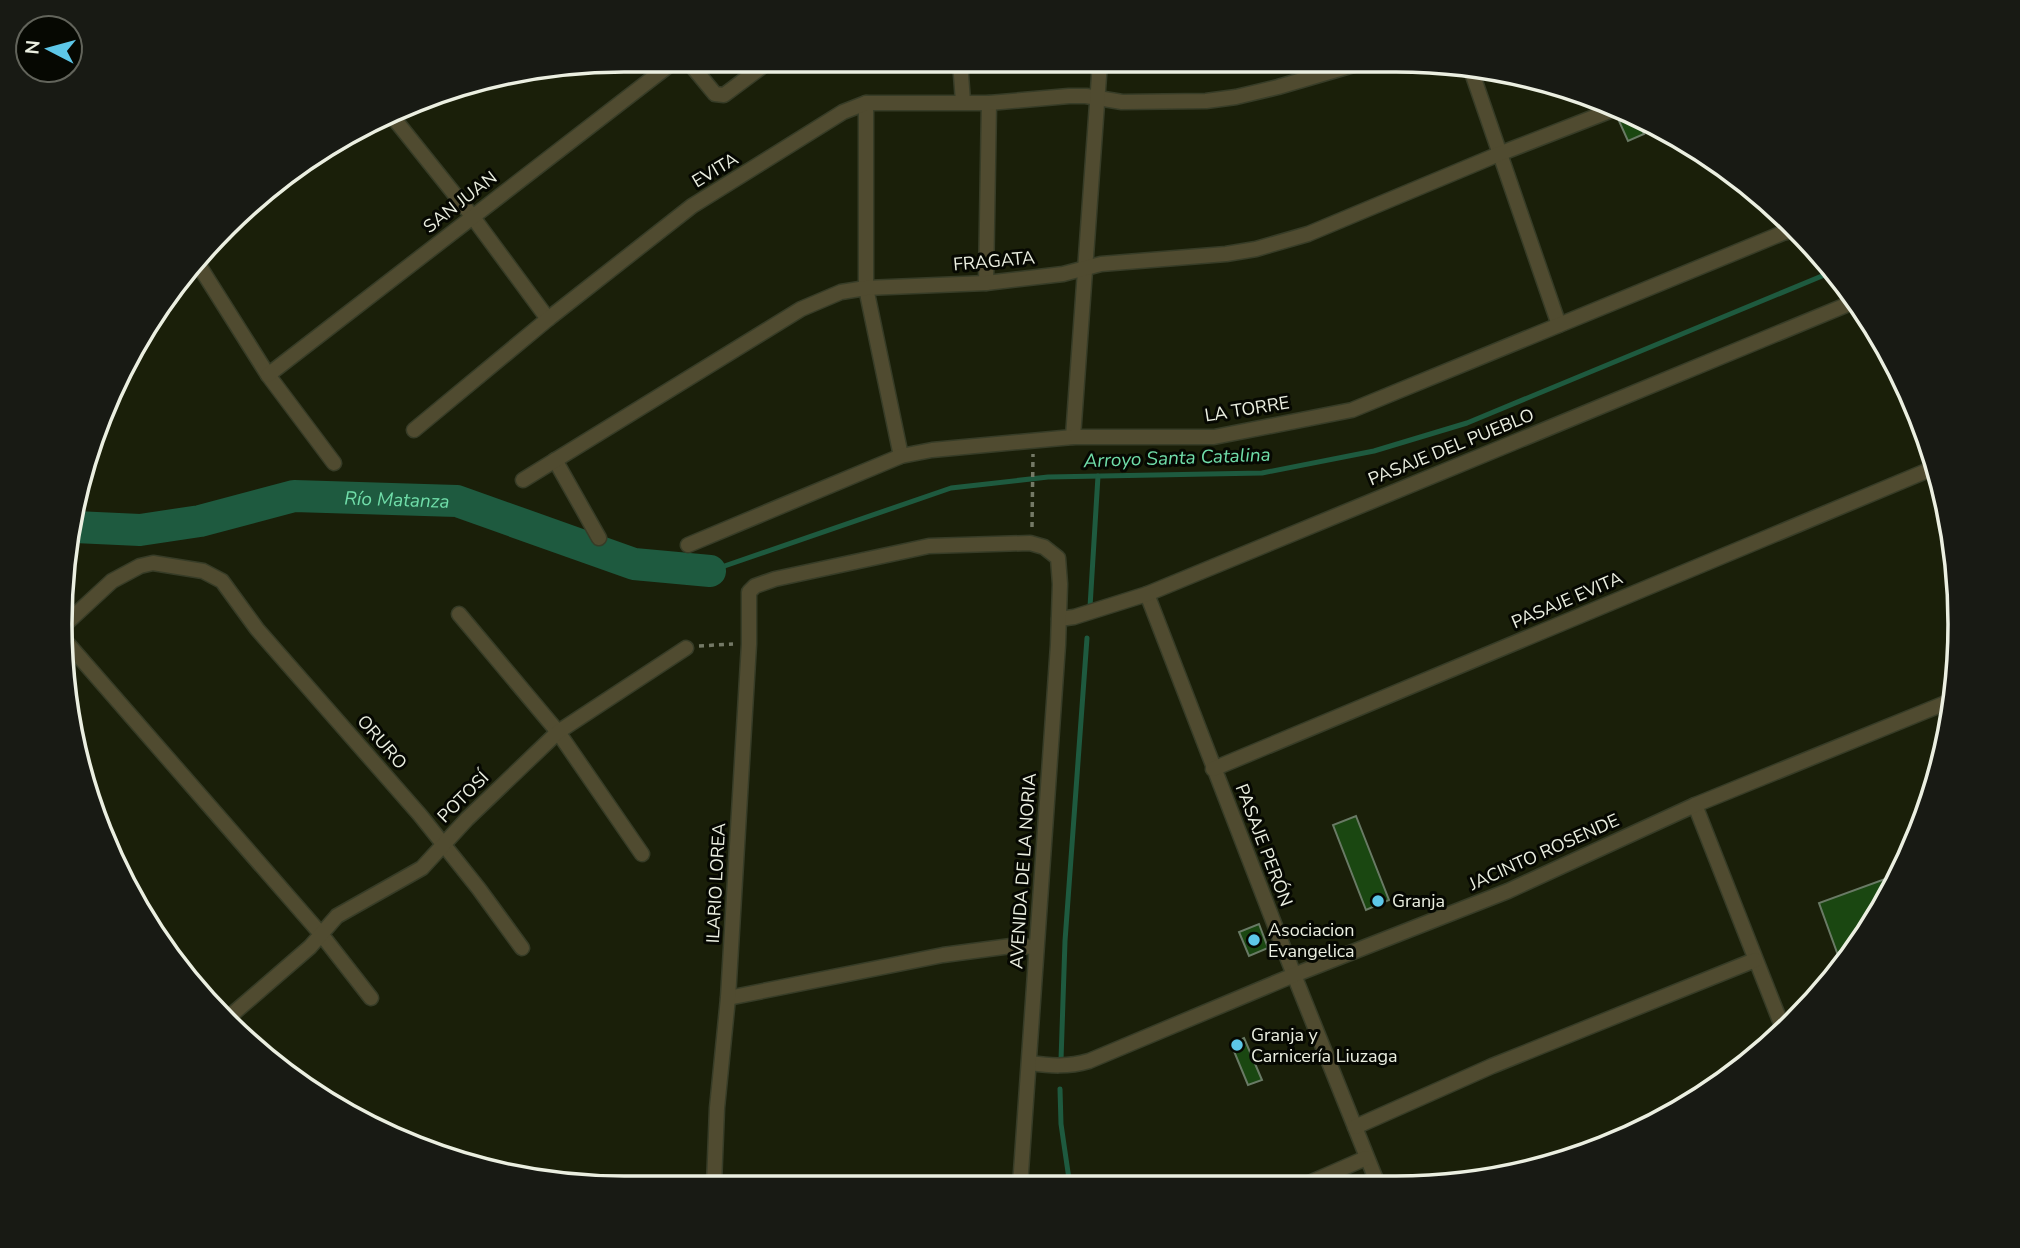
<svg xmlns="http://www.w3.org/2000/svg" width="2020" height="1248" font-family="'Nunito Sans',sans-serif">
  <style>
    .lines { fill: none; stroke-linecap: round; stroke-linejoin: round }
    .stream { stroke: #1e5a3f; stroke-width: 5 }
    .river { stroke: #1e5a3f; stroke-width: 32 }
    .building { fill: #1a4711; stroke: #697a65; stroke-width: 2 }
    .street-casing { stroke: #373c27; stroke-width: 17 }
    .path { stroke: #747966; stroke-width: 3.5; stroke-dasharray: 5 5; stroke-linecap: butt }
    .street { stroke: #504b30; stroke-width: 14 }
    .poi-dot { fill: #5dc7e8; stroke: #060802; stroke-width: 2.5 }
    .labels { text-anchor: middle; stroke-width: 6; stroke-linejoin: round; paint-order: stroke }
    .street-label { font-size: 18px; fill: #ebefe1; stroke: #060802 }
    .poi-label { font-size: 18px; fill: #ebefe1; stroke: #060802; text-anchor: start }
    .water-label { font-size: 19px; font-style: italic; fill: #70dda9; stroke: #060802 }
    .rim { fill: none; stroke: #ebefe1; stroke-width: 3.5 }
  </style>
  <rect width="100%" height="100%" fill="#1a1f09"/>
  <g class="lines">
    <g class="stream">
      <path d="M710,571L951,488L1048,477L1262,473L1374,451L1467,423L1834,271"/>
      <path d="M1090,607L1098,476"/>
      <path d="M1061,1060L1065,941L1087,638"/>
      <path d="M1060,1089L1061,1124L1070,1186"/>
    </g>
    <path class="river" id="s1" d="M75,527L140,530L200,521L294,496L457,501L634,564L710,571"/>
  </g>
  <g class="building">
    <path d="M1632,114L1637,117L1644,134L1628,141L1619,121Z"/>
    <path d="M1356,816L1389,900L1366,910L1333,825Z"/>
    <path d="M1896,875L1898,880L1843,969L1819,903Z"/>
    <path d="M1259,924L1268,948L1249,956L1239,932Z"/>
    <path d="M1244,1038L1262,1080L1248,1085L1231,1044Z"/>
  </g>
  <g class="lines">
    <defs>
      <g id="street">
        <path d="M687,60L715,94L724,95L771,60"/>
        <path d="M960,61L963,102"/>
        <path d="M1469,64L1559,325"/>
        <path d="M866,103V288L901,456"/>
        <path d="M392,116L472,216L548,319"/>
        <path d="M1781,215L1787,232"/>
        <path d="M198,264L268,375L334,463"/>
        <path d="M986,283L989,103"/>
        <path d="M268,375L676,60"/>
        <path d="M414,430L548,319L692,206L843,112L866,103H989L1069,96H1086L1122,102L1206,101L1236,97L1278,87L1357,64"/>
        <path d="M1073,437L1100,62"/>
        <path d="M555,460L599,538"/>
        <path d="M523,480L801,309L841,292L866,288L986,283L1063,274L1101,264L1226,254L1256,249L1308,234L1499,154L1620,107"/>
        <path d="M688,545L901,456L932,450L1073,437H1214L1352,410L1795,228"/>
        <path d="M1147,594L1294,975L1379,1187"/>
        <path d="M459,614L558,732L642,854"/>
        <path d="M1059,619L1074,617L1147,594L1856,301"/>
        <path d="M60,629L112,581L140,566L153,563L203,571L222,581L257,629L420,815L479,889L522,948"/>
        <path d="M62,637L321,934L371,998"/>
        <path d="M1213,769L1936,467"/>
        <path d="M1695,805L1784,1031"/>
        <path d="M728,998L943,955L1011,946L1036,947"/>
        <path d="M229,1017L310,947L337,916L422,868L467,819L558,732L686,648"/>
        <path d="M1030,1063C1051,1066 1068,1067 1089,1061L1294,975L1508,891L1695,805L1953,700"/>
        <path d="M1355,1127L1492,1066L1755,960"/>
        <path d="M714,1184L717,1108L728,998L749,644V592L755,586L775,579L929,546L1030,543L1044,547L1058,558L1060,584L1058,645L1020,1186"/>
        <path d="M1300,1187L1366,1158"/>
      </g>
    </defs>
    <use href="#street" class="street-casing"/>
    <g class="path">
      <path d="M1032,527L1033,454"/>
      <path d="M699,646L733,644"/>
    </g>
    <use href="#street" class="street"/>
  </g>
  <g class="poi-dot">
    <circle cx="1378" cy="901" r="7"/>
    <circle cx="1254" cy="940" r="7"/>
    <circle cx="1237" cy="1045" r="7"/>
  </g>
  <g class="labels">
    <g class="street-label">
      <text transform="translate(715 170) rotate(-31)" y="6">EVITA</text>
      <text transform="translate(460 202) rotate(-38)" y="6">SAN JUAN</text>
      <text transform="translate(994 261) rotate(-5)" y="6">FRAGATA</text>
      <text transform="translate(1247 409) rotate(-9)" y="6">LA TORRE</text>
      <text transform="translate(1451 447) rotate(-22)" y="6">PASAJE DEL PUEBLO</text>
      <text transform="translate(1567 600) rotate(-23)" y="6">PASAJE EVITA</text>
      <text transform="translate(382 742) rotate(49)" y="6">ORURO</text>
      <text transform="translate(463 797) rotate(-45)" y="6">POTOSÍ</text>
      <text transform="translate(1264 845) rotate(69)" y="6">PASAJE PERÓN</text>
      <text transform="translate(1544 852) rotate(-24)" y="6">JACINTO ROSENDE</text>
      <text transform="translate(1023 871) rotate(-86)" y="6">AVENIDA DE LA NORIA</text>
      <text transform="translate(716 883) rotate(-87)" y="6">ILARIO LOREA</text>
    </g>
    <g class="poi-label">
      <text x="1392" y="907">Granja</text>
      <text x="1268" y="936">Asociacion<tspan x="1268" dy="21">Evangelica</tspan></text>
      <text x="1251" y="1041">Granja y<tspan x="1251" dy="21">Carnicería Liuzaga</tspan></text>
    </g>
    <g class="water-label">
      <text transform="translate(1177 457) rotate(-2)" y="7">Arroyo Santa Catalina</text>
      <text dy="7" stroke="none"><textPath href="#s1" startOffset="326">Río Matanza</textPath></text>
    </g>
  </g>
  <path d="M0 0H2020V1248H0ZM624 72H1396A552 552 0 0 1 1948 624V624A552 552 0 0 1 1396 1176H624A552 552 0 0 1 72 624V624A552 552 0 0 1 624 72Z" fill="#181a14" fill-rule="evenodd"/>
  <path class="rim" d="M624 72H1396A552 552 0 0 1 1948 624V624A552 552 0 0 1 1396 1176H624A552 552 0 0 1 72 624V624A552 552 0 0 1 624 72Z"/>
  <g transform="translate(49 49) rotate(276)"><circle r="33" fill="#060802" stroke="#62645b" stroke-width="2"/>
  <path d="M0-5L12 26L0 18L-12 26Z" fill="#5dc7e8"/>
  <text y="-10" font-size="19" font-weight="bold" text-anchor="middle" fill="#ebefe1">N</text>
  </g>
</svg>
